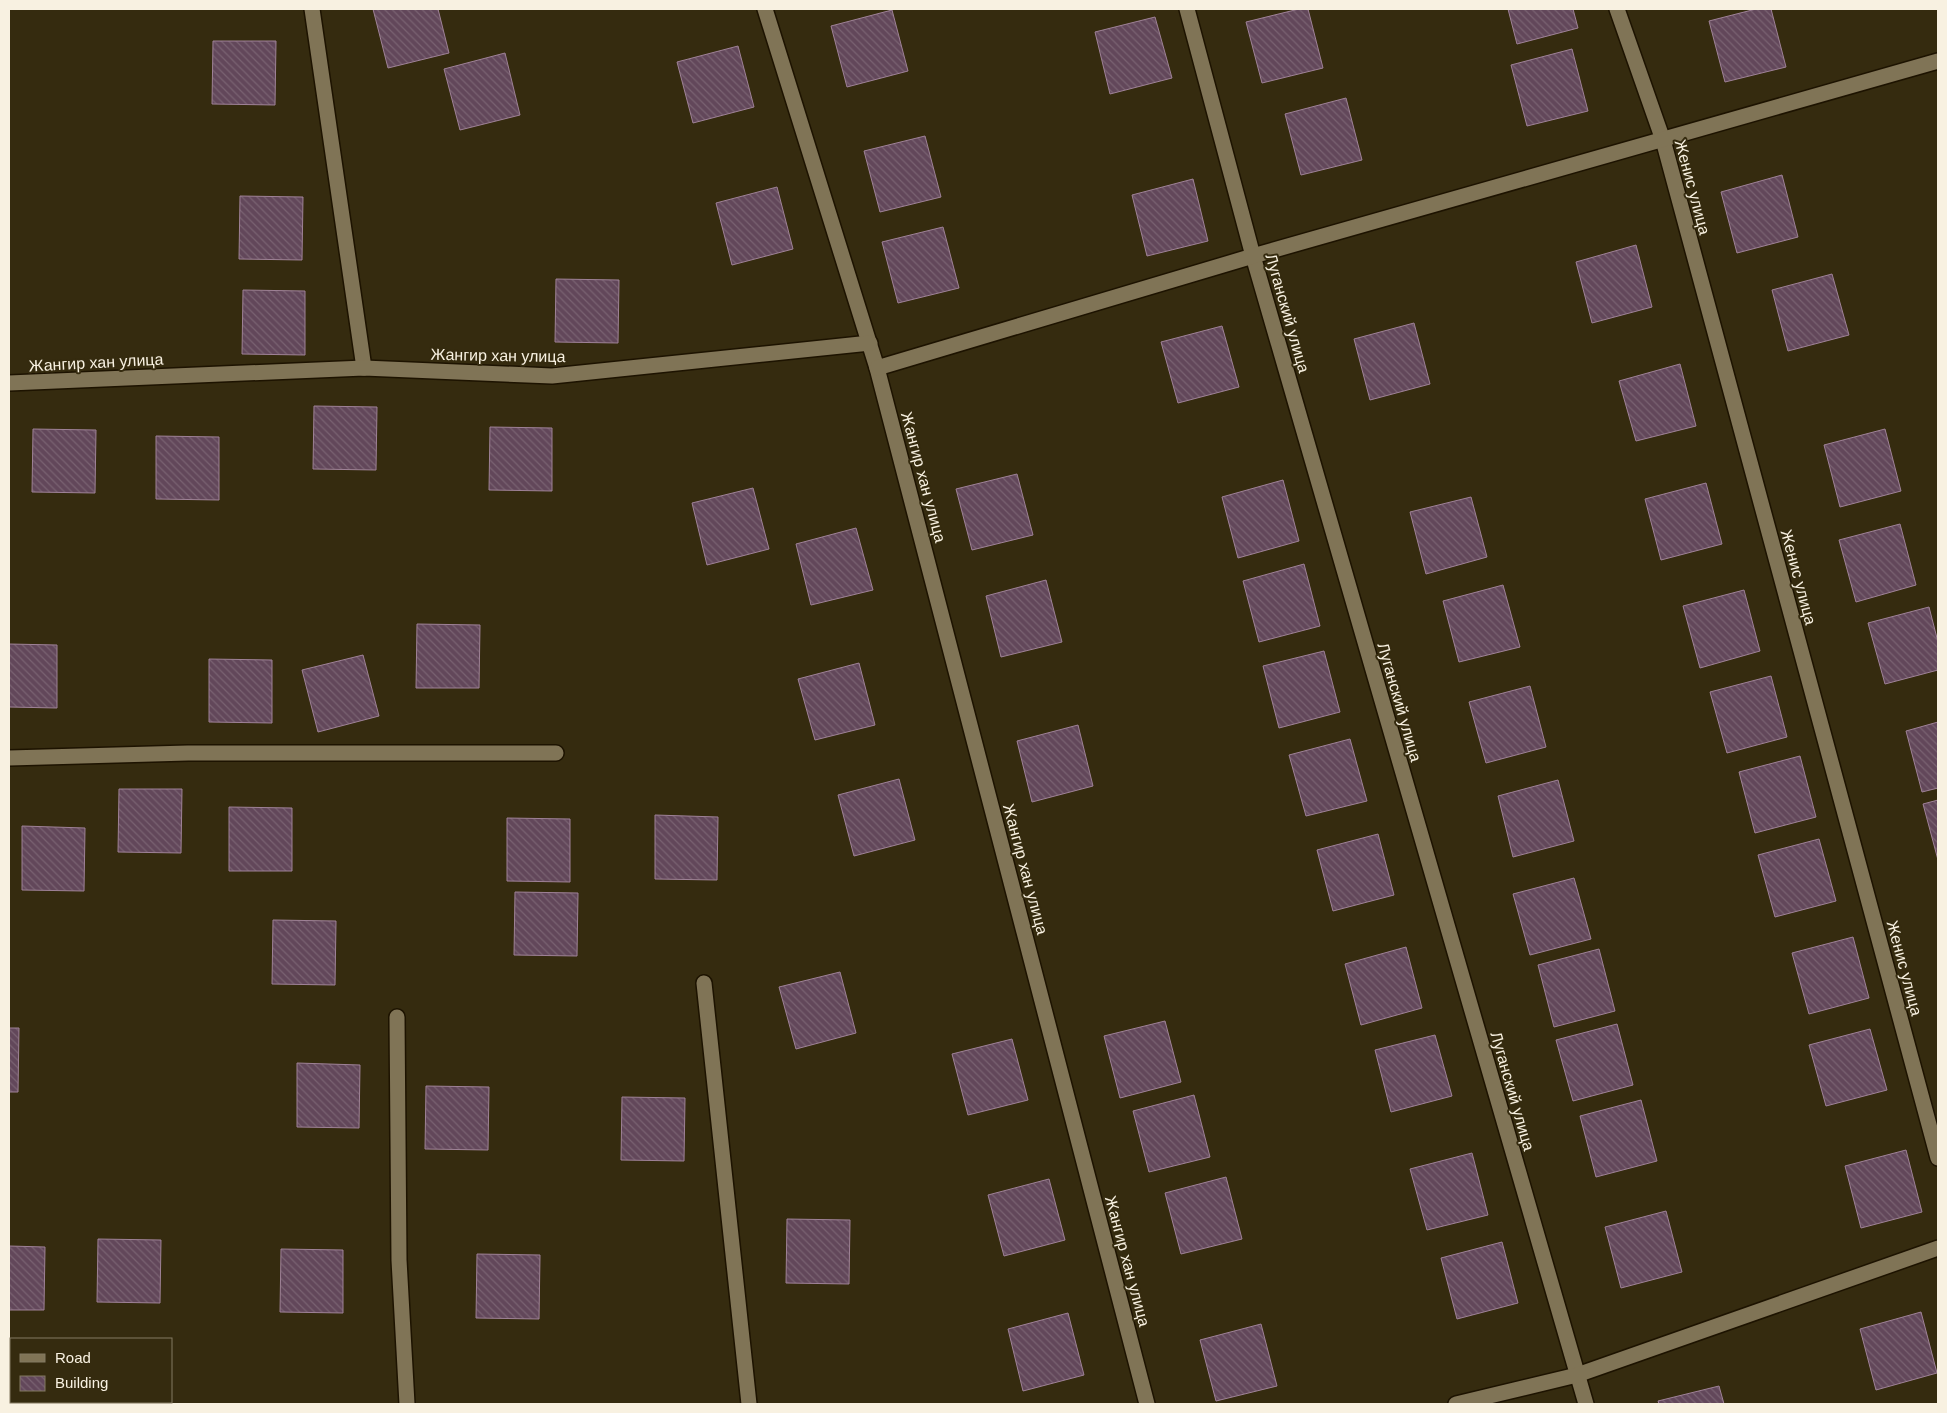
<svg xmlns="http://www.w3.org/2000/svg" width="1947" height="1413" font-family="Helvetica,sans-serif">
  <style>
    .building { fill: url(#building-back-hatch); stroke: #9f8297 }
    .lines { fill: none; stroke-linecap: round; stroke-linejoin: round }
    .lane-casing { stroke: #1d1300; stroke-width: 18 }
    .street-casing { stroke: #1d1300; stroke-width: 18 }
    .lane { stroke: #807456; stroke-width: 15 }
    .street { stroke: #807456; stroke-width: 15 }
    .labels { text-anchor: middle; stroke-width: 4; stroke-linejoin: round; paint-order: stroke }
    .street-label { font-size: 16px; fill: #f8f1e1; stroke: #352b0f }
  </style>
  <defs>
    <pattern id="building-back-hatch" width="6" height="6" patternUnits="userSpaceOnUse" patternTransform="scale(1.25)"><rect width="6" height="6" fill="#62475a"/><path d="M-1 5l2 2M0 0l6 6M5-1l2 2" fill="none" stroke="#796271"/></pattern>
  </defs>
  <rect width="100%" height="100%" fill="#352b0f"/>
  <g class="building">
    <path d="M373,9H438L449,53L388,68Z"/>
    <path d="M1299,9H1308L1323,68L1262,83L1246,22Z"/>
    <path d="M1508,9H1573L1578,28L1517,44Z"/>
    <path d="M1756,9H1771L1786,67L1725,82L1709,21Z"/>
    <path d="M892,10L908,71L847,87L831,26Z"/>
    <path d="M1155,17L1172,78L1110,94L1095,32Z"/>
    <path d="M213,41H276L275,105L212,104Z"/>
    <path d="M738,46L754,107L693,123L677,62Z"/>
    <path d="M1572,49L1588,111L1527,126L1511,65Z"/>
    <path d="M505,53L520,115L460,130L444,69Z"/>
    <path d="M1346,98L1362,160L1301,175L1285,114Z"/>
    <path d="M925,136L941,197L880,212L864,151Z"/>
    <path d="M1782,175L1798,237L1737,253L1721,192Z"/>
    <path d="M1193,179L1208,241L1147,256L1132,195Z"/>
    <path d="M777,187L793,249L732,265L716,203Z"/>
    <path d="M240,196L303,197L302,260L239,259Z"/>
    <path d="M943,227L959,288L898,303L882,242Z"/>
    <path d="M1636,245L1652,307L1592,323L1576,262Z"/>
    <path d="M1832,274L1849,335L1788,351L1772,290Z"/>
    <path d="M556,279L619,280L618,343L555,342Z"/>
    <path d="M243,290L305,291V355L242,354Z"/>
    <path d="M1414,323L1430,384L1370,400L1354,339Z"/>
    <path d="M1222,326L1239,387L1178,403L1161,342Z"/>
    <path d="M1680,364L1696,426L1636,441L1619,381Z"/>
    <path d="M314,406L377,407L376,470L313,469Z"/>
    <path d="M490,427L552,428V491L489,490Z"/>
    <path d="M33,429L96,430L95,493L32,492Z"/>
    <path d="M1885,429L1901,491L1840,507L1824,445Z"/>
    <path d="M156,436L219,437V500L156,499Z"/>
    <path d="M1017,474L1033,535L972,550L956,489Z"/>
    <path d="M1283,480L1299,541L1238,558L1222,497Z"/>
    <path d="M1706,483L1722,544L1661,560L1645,499Z"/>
    <path d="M753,488L769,549L707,565L692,503Z"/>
    <path d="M1471,497L1487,557L1426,574L1410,512Z"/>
    <path d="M1900,524L1916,585L1856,602L1839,540Z"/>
    <path d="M856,528L873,590L811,605L796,544Z"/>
    <path d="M1304,564L1320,626L1259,642L1243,581Z"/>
    <path d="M1046,580L1062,642L1001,657L986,596Z"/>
    <path d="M1503,585L1520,647L1459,662L1443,601Z"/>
    <path d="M1744,590L1760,651L1700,668L1683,606Z"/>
    <path d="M1929,607L1938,642V670L1885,684L1868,623Z"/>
    <path d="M417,624L480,625L479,688H416Z"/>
    <path d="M9,644L57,645V708L9,707Z"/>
    <path d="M1324,651L1340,712L1279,728L1263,666Z"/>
    <path d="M363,655L379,716L318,732L302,670Z"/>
    <path d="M209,659L272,660V723L209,722Z"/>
    <path d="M859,663L875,725L815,740L798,679Z"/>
    <path d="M1771,676L1787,737L1727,753L1710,692Z"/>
    <path d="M1530,686L1546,747L1486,763L1469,702Z"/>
    <path d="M1938,722V788L1922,792L1906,731Z"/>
    <path d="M1078,725L1093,786L1032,802L1017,741Z"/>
    <path d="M1350,739L1367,801L1306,816L1289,755Z"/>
    <path d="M1800,756L1816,817L1755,833L1739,772Z"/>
    <path d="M899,779L915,840L854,856L838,795Z"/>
    <path d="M1558,780L1574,841L1513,857L1498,796Z"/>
    <path d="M119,789H182L181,853L118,852Z"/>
    <path d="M1938,800V860L1923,804Z"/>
    <path d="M229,807L292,808V871H229Z"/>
    <path d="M655,815L718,817L717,880L655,879Z"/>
    <path d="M507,818L570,819V882L507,881Z"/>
    <path d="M22,826L85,828L84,891L22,890Z"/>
    <path d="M1378,834L1394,895L1333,911L1317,850Z"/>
    <path d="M1819,839L1836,901L1775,917L1758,855Z"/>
    <path d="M1574,878L1591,939L1530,955L1513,894Z"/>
    <path d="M515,892L578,893L577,956L514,955Z"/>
    <path d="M273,920L336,921L335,985L272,984Z"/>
    <path d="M1853,937L1869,998L1809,1014L1792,953Z"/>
    <path d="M1406,947L1422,1008L1361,1025L1345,964Z"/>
    <path d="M1599,949L1615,1011L1554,1027L1538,965Z"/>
    <path d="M840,972L856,1033L796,1049L779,987Z"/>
    <path d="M1165,1021L1181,1082L1120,1098L1104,1036Z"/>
    <path d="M1617,1024L1633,1085L1573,1101L1556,1040Z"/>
    <path d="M9,1028H19L18,1092H9Z"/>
    <path d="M1870,1029L1887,1090L1826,1106L1809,1045Z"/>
    <path d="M1435,1035L1452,1096L1391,1112L1375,1050Z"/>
    <path d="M1012,1039L1028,1100L968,1115L952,1054Z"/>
    <path d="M297,1063L360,1065L359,1128L297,1127Z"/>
    <path d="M426,1086L489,1087L488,1150L425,1149Z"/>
    <path d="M1194,1095L1210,1157L1149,1172L1133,1111Z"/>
    <path d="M622,1097L685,1098L684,1161L621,1160Z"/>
    <path d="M1641,1100L1657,1161L1596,1177L1580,1116Z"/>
    <path d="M1906,1150L1922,1212L1861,1228L1845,1166Z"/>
    <path d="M1472,1153L1488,1215L1427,1230L1410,1169Z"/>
    <path d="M1226,1177L1242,1239L1181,1254L1165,1193Z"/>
    <path d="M1049,1179L1065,1240L1004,1256L988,1195Z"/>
    <path d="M1666,1211L1682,1272L1621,1288L1605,1227Z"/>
    <path d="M787,1219L850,1220L849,1284L786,1283Z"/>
    <path d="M98,1239L161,1240L160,1303L97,1302Z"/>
    <path d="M1502,1242L1518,1303L1457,1319L1441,1258Z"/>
    <path d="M9,1246L45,1247L44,1310H9Z"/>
    <path d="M281,1249L343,1250V1313L280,1312Z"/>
    <path d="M477,1254L540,1255L539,1319L476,1318Z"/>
    <path d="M1921,1312L1937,1373L1876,1390L1860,1329Z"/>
    <path d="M1068,1313L1084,1375L1023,1391L1008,1329Z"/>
    <path d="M1261,1324L1277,1386L1216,1401L1200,1340Z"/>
    <path d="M1719,1386L1724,1404H1659L1658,1401Z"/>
  </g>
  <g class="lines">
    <defs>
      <g id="lane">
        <path d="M9,758L188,753H556"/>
        <path d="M704,983L749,1404"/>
        <path d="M397,1017L399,1260L407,1404"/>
      </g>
      <g id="street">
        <path d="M312,9L364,368"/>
        <path d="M765,9L877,368L1147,1404"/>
        <path d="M1187,9L1253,256L1586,1404"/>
        <path d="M1617,9L1663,140L1938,1158"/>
        <path d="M877,368L1253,256L1938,61"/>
        <path d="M9,383L364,368L552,376L870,343"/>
        <path d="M1456,1404L1577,1375L1938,1248"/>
      </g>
    </defs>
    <use href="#lane" class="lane-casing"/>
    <use href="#street" class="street-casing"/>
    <use href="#lane" class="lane"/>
    <use href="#street" class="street"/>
  </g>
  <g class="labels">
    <g class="street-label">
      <text transform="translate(1693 187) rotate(75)" y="6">Женис улица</text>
      <text transform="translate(1288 313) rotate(74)" y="6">Луганский улица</text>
      <text transform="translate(498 355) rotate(1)" y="6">Жангир хан улица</text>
      <text transform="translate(96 362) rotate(-3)" y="6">Жангир хан улица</text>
      <text transform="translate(924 477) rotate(75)" y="6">Жангир хан улица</text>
      <text transform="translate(1799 577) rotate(75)" y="6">Женис улица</text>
      <text transform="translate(1400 702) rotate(74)" y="6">Луганский улица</text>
      <text transform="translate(1026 869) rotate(75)" y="6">Жангир хан улица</text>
      <text transform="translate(1905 968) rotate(75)" y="6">Женис улица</text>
      <text transform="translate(1513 1091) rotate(74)" y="6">Луганский улица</text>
      <text transform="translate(1128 1261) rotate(75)" y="6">Жангир хан улица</text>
    </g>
  </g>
  <rect width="1947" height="1413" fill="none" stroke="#f8f1e1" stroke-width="20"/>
  <rect x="10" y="1338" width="162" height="65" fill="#352b0f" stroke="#837a63"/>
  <rect x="20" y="1354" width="25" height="8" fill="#807456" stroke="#837a63"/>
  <text x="55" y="1363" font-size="15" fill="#f8f1e1">Road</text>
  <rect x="20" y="1376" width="25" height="15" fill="url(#building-back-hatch)" stroke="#837a63"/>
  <text x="55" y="1388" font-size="15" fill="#f8f1e1">Building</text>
</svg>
